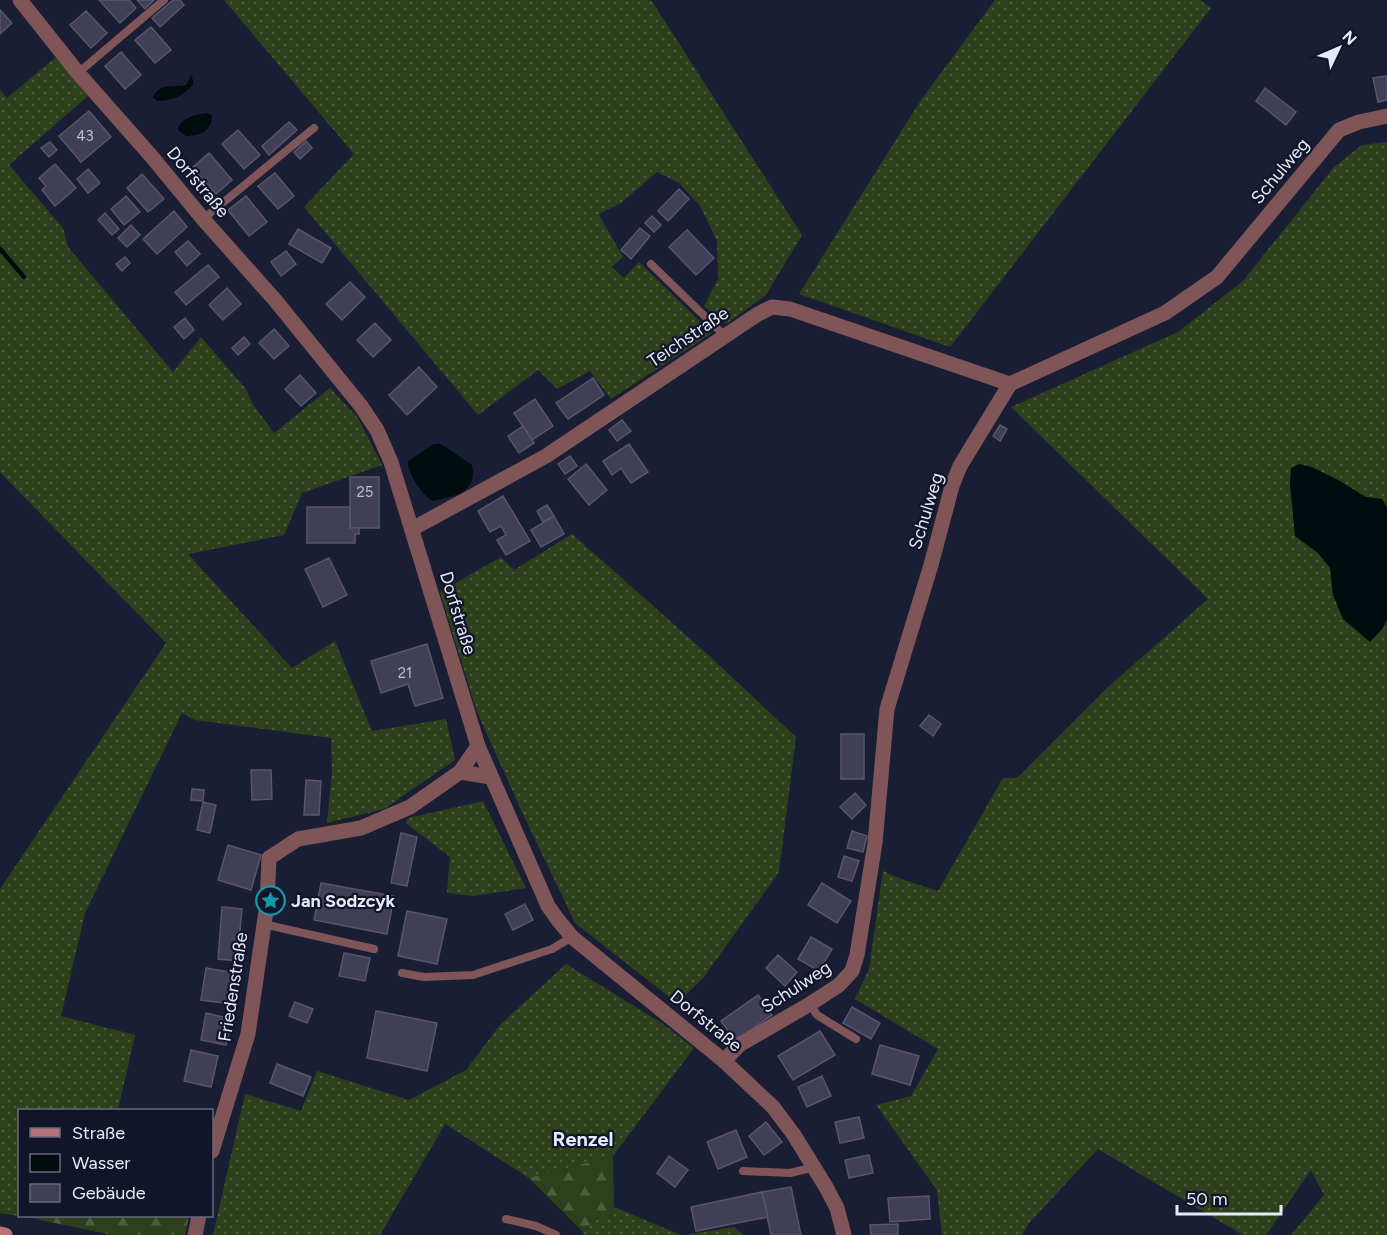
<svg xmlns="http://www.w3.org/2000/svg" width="1387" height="1235" font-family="Figtree,sans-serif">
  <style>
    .grass { fill: url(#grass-dots) }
    .forest { fill: url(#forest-firs) }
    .water { fill: #000d0f }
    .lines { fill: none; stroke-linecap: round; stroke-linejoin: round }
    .stream { stroke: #000d0f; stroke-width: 4.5 }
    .building { fill: #413f57; stroke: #57556f; stroke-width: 1.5 }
    .lane { stroke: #7f5558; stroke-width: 8 }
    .street { stroke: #7f5558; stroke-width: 15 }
    .secondary { stroke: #b57278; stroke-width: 15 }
    .labels { text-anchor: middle; stroke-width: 4.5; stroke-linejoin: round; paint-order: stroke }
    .number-label { font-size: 15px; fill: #bcbed0 }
    .street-label { font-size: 18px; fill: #e5e9f8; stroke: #12152a }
    .poi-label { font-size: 18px; font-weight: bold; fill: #e5e9f8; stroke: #12152a; text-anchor: start }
    .neighbourhood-label { font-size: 20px; font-weight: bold; fill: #e5e9f8; stroke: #12152a }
  </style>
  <defs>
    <pattern id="grass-dots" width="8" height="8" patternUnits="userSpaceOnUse" patternTransform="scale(1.5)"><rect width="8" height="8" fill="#2e401b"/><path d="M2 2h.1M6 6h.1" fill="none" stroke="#4c5c3d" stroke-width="1.8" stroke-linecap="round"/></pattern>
    <pattern id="forest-firs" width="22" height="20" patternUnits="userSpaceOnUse" patternTransform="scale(1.5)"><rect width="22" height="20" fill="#2e401b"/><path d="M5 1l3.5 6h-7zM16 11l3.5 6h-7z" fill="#4c5c3d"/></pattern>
  </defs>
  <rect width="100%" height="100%" fill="#1a1e34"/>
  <g class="grass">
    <path d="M224,0H651L802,235L766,295L726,324L704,306L718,279L717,241L700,206L679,183L657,172L621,203L599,214C606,229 615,242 623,257L612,267L624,278L639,262L712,333L611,399L590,371L557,389L538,370L478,415L304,207L354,154Z"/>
    <path d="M995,0H1200L1211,8L950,347L799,294L921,100Z"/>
    <path d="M56,57L88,96L9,165L63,228L68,247L173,372L201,337L246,389L252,403L274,433L330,388L358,418L382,465L302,493L284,535L188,554L292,668L335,641L372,731L446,719L455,760L384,809L327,823L332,773L331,738L195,720L182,713L85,913L61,1016L135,1035L118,1110H20V1216H39L36,1219L0,1213V889L166,643L0,472V90L7,98Z"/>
    <path d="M1387,142V1235H1291L1324,1195L1311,1170L1266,1235H1243L1098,1149L1029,1223L1022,1235H942L937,1190L876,1105L911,1096L938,1049L855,999L869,969L883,871L901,879L938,891L1003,778H1017L1108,687L1208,599L1011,407L1178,332L1243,281L1334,167L1362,145Z"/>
    <path d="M572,534L704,651L796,737L779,872L703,978L677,1003L575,923L522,812L477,712L440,592L501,557L514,570Z"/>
    <path d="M483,801L526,888L473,896L447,893L450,857L406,823L408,818Z"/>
    <path d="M566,964L663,1024L694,1048L613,1156L529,1178L445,1124L380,1235H213L245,1094L301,1111L317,1071L409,1100L466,1070L500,1025Z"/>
    <path d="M614,1207L681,1235H584L582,1231Z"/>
    <path d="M734,1227L743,1235H684Z"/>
  </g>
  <g class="forest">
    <path d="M613,1156L614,1207L582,1231L529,1178Z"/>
    <path d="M39,1216H189L185,1235H112L36,1219Z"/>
  </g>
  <g class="water">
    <path d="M191,75L193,80V85C183,96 171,101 157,101L153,97C160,82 172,88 186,85Z"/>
    <path d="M207,113L212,115C212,131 200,136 186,136L178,130C179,118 196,115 207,113Z"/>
    <path d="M434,444H441L472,465C478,494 454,496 433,501C423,497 407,472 408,461Z"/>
    <path d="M1299,464L1312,467L1340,481L1366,497L1382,499L1387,507V620L1383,628L1370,642L1343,619L1333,595L1330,568L1318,553L1295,536L1290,484L1291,468Z"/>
  </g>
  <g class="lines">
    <path class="stream" d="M0,249L24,277"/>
  </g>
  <g class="building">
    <path d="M99,0H129L136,8L120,23Z"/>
    <path d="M137,0H154L145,9Z"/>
    <path d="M173,0H180L184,5L160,27L152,18Z"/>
    <path d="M0,10L12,23L0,34Z"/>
    <path d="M86,11L107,33L91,48L70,25Z"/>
    <path d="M151,27L171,50L155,63L135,40Z"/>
    <path d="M121,52L141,75L125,89L105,66Z"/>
    <path d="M1387,76V100L1378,102L1373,78Z"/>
    <path d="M1265,88L1296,112L1286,125L1256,101Z"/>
    <path d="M89,111L111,137L81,162L59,136Z"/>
    <path d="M289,122L297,130L269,155L262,146Z"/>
    <path d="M238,130L260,155L244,169L222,144Z"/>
    <path d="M306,141L312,148L300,159L294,152Z"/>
    <path d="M50,142L57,150L49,157L41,148Z"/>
    <path d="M209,153L232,180L216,194L192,168Z"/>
    <path d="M55,164L76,188L55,206L42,190L46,186L39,178Z"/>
    <path d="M88,169L100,183L88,193L77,179Z"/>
    <path d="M275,173L294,196L278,209L258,186Z"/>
    <path d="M142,174L164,199L148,212L127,188Z"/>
    <path d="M679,189L689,199L668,221L658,211Z"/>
    <path d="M126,196L140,212L124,225L111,209Z"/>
    <path d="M246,196L267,222L249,236L228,210Z"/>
    <path d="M174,211L187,227L157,254L143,239Z"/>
    <path d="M105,213L119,229L112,235L98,220Z"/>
    <path d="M652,216L661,225L654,232L645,223Z"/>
    <path d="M131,225L140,235L127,247L118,238Z"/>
    <path d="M640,228L650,236L631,259L621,250Z"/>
    <path d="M298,229L331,248L322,263L289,244Z"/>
    <path d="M687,230L714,258L696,275L669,247Z"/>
    <path d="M188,241L200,254L187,266L175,252Z"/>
    <path d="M286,251L296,264L281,276L271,262Z"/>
    <path d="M125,257L130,263L122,271L116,264Z"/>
    <path d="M208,265L219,277L186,305L175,292Z"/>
    <path d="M350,282L365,297L342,320L326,304Z"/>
    <path d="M227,288L241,304L223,320L209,305Z"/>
    <path d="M185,318L194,330L184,339L174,327Z"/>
    <path d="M375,323L391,340L373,357L357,340Z"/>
    <path d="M274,329L289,346L274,359L259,343Z"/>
    <path d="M244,337L250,344L238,355L232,348Z"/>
    <path d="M419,367L437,387L407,415L389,395Z"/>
    <path d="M300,375L316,393L301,406L285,389Z"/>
    <path d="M593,378L604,395L568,419L556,403Z"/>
    <path d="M535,399L553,426L532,440L514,413Z"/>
    <path d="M622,420L631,431L617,441L609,430Z"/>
    <path d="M1000,425L1007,429L1000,441L993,436Z"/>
    <path d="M523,426L534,443L519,453L508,436Z"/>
    <path d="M629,444L648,472L631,483L621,468L612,475L603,461Z"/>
    <path d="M570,456L577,466L565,474L558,464Z"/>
    <path d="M586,464L607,490L589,505L568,479Z"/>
    <rect x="350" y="477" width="29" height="51"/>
    <path d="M503,496L530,541L506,555L497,540L506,535L501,526L490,532L478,511Z"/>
    <path d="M547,505L554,516L543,522L537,511Z"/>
    <path d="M307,507H350V528H359V534H355V543H307Z"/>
    <path d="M554,516L564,534L541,547L531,530Z"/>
    <path d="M329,558L347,595L323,607L305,569Z"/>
    <path d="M427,644L443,698L415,706L408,684L381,693L371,661Z"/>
    <path d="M929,715L941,724L933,736L920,726Z"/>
    <rect x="841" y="734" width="23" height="45"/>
    <path d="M251,770H271L272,799L252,800Z"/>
    <path d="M306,780L321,781L319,815H304Z"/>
    <path d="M192,789L204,790L203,801L191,800Z"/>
    <path d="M855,793L866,805L852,819L840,807Z"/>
    <path d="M203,802L216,805L210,833L197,830Z"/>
    <path d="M852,831L867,836L863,852L847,848Z"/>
    <path d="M401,833L417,837L407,886L391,883Z"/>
    <path d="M228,845L261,855L251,890L218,880Z"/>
    <path d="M844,856L859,861L852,881L838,877Z"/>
    <path d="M321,883L394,896L387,934L314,920Z"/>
    <path d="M822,883L851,901L837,923L808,905Z"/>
    <path d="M525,904L533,920L513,930L505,914Z"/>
    <path d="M222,907L242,909L237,961L218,959Z"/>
    <path d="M407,911L447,919L437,964L398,956Z"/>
    <path d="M811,937L832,949L819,971L798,959Z"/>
    <path d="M344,953L370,958L365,981L339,976Z"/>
    <path d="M778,955L797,972L785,986L766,968Z"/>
    <path d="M206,968L236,973L231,1004L201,1000Z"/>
    <path d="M758,995L772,1015L735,1041L721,1021Z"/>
    <path d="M295,1002L313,1009L307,1023L289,1016Z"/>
    <path d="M852,1007L880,1023L871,1039L843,1023Z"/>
    <path d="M376,1011L437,1023L427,1071L367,1058Z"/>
    <path d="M206,1013L232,1019L226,1045L201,1040Z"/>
    <path d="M820,1031L835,1055L793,1080L778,1056Z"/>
    <path d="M880,1045L919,1056L910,1085L872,1074Z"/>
    <path d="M191,1050L218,1056L211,1087L184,1081Z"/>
    <path d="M277,1064L311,1077L303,1096L270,1083Z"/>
    <path d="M822,1076L831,1096L807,1107L798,1087Z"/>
    <path d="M859,1117L864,1138L840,1143L835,1122Z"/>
    <path d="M766,1122L782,1142L764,1155L749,1136Z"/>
    <path d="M736,1130L747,1157L718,1169L707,1142Z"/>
    <path d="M869,1155L873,1173L849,1178L845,1160Z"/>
    <path d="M669,1156L688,1170L675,1187L657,1173Z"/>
    <path d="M791,1187L801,1235H771L762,1192Z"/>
    <path d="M762,1192L768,1217L696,1231L691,1207Z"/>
    <path d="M929,1196L930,1219L890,1222L888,1198Z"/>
    <path d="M898,1224V1235H871L870,1225Z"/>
  </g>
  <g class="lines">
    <g class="lane">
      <path d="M78,73L164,0"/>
      <path d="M203,219L314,128"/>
      <path d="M651,264L725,336"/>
      <path d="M263,924L374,949"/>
      <path d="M402,973L424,977L473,975L552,949L572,937"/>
      <path d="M810,1004L817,1015L856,1039"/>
      <path d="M743,1171L790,1173L815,1167"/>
      <path d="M506,1219L536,1226L556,1235"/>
    </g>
    <g class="street">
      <path d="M20,0L78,73L152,157L203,219L275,300L361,406L377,430L391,462L478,746L548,906L558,920L572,937L724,1061L773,1107L794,1135L826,1187L837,1208L844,1235"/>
      <path d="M412,529L546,456L758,314L772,307L790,309L1010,384"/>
      <path d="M460,772L491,777"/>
      <path d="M724,1061L739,1045L810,1004L839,985L852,971L857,955L875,843L887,709L931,565L952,486L960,466L1010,384L1165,313L1217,277L1339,130L1359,122L1387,116"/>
      <path d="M212,1151L248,1034L267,904L269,858L298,839L361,828L410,807L460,772L478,746"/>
      <path d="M195,1235L199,1216"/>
    </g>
    <path class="secondary" d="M0,1234L5,1235"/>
  </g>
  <defs>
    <symbol id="sight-ring" viewBox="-11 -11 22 22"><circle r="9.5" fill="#12152a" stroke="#0f9aa8" stroke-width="1.5"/><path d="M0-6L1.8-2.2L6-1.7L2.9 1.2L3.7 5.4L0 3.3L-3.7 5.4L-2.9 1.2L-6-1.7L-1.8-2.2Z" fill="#0f9aa8"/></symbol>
  </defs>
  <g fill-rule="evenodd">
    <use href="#sight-ring" x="254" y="884" width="33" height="33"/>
  </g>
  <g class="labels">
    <g class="number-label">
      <text x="85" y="141">43</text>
      <text x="365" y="497">25</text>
      <text x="405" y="678">21</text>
    </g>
    <g class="street-label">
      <text transform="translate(1280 171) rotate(-50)" y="6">Schulweg</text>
      <text transform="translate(198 182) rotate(50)" y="6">Dorfstraße</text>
      <text transform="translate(688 337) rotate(-34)" y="6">Teichstraße</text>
      <text transform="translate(926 511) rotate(-73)" y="6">Schulweg</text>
      <text transform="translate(458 613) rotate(73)" y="6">Dorfstraße</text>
      <text transform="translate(233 987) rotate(-81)" y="6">Friedenstraße</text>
      <text transform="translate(796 987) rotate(-33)" y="6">Schulweg</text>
      <text transform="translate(706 1021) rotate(39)" y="6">Dorfstraße</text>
    </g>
    <g class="poi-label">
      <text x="291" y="907">Jan Sodzcyk</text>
    </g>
    <g class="neighbourhood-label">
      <text x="583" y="1146">Renzel</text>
    </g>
  </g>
  <rect x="18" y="1109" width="195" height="108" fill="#12152a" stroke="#666a7c" stroke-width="1.5"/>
  <rect x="30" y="1128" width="30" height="9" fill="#b57278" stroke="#666a7c" stroke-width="1.5"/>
  <text x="72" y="1139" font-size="18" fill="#e5e9f8">Straße</text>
  <rect x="30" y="1154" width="30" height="18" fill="#000d0f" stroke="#666a7c" stroke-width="1.5"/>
  <text x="72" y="1169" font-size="18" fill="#e5e9f8">Wasser</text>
  <rect x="30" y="1184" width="30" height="18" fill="#413f57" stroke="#666a7c" stroke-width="1.5"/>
  <text x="72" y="1199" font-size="18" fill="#e5e9f8">Gebäude</text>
  <g transform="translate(1339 48) rotate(46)" stroke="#12152a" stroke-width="4.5" paint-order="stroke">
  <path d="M0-4.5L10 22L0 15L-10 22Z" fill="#e5e9f8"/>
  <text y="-9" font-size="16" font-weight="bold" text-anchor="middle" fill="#e5e9f8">N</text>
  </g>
  <path d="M1177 1205v9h104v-9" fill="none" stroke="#e5e9f8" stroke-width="3"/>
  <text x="1186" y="1205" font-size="18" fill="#e5e9f8" stroke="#12152a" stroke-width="4.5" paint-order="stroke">50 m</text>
</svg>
